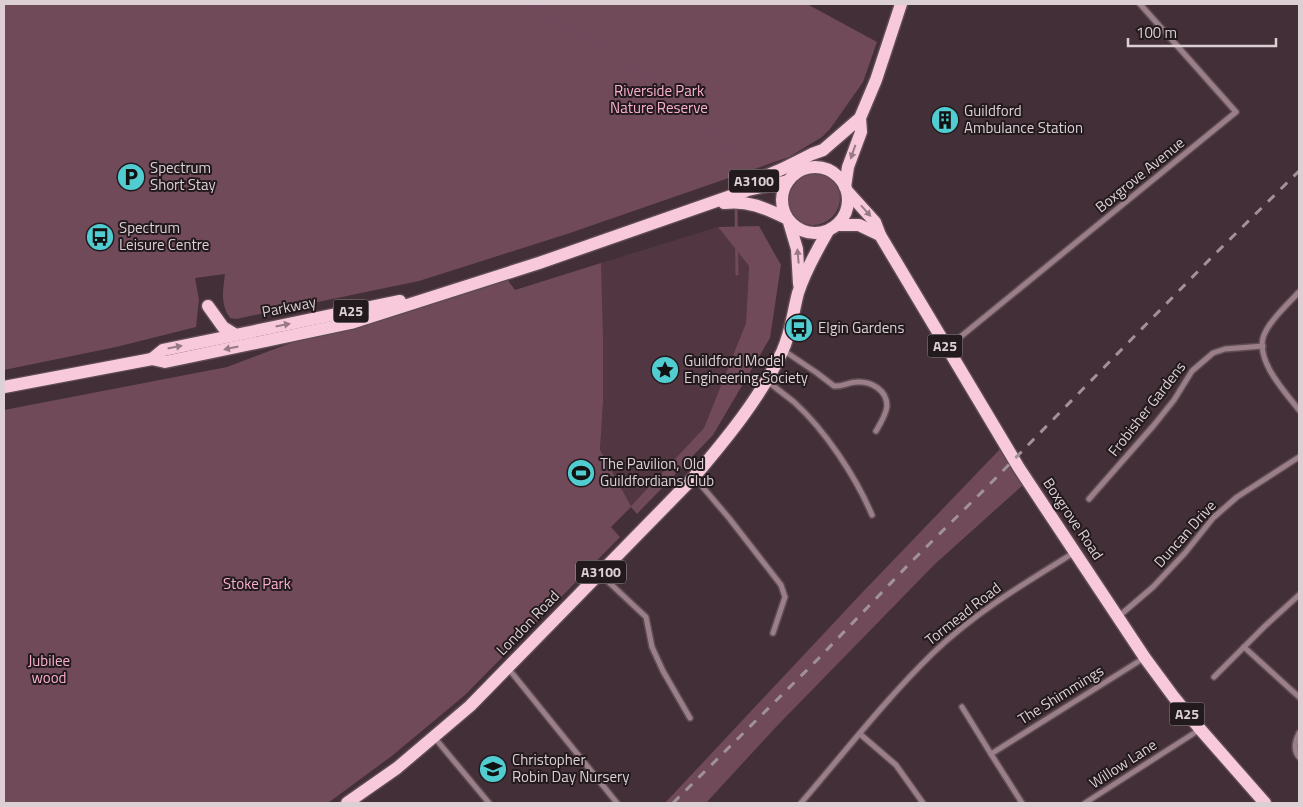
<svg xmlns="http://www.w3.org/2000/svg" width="1303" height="807" font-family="'Titillium Web',sans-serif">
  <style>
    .built { fill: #523742 }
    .green { fill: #704a59 }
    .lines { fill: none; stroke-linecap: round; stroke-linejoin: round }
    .stream { stroke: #71485c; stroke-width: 3 }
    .minor-casing { stroke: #5f4c53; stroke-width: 8 }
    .primary-casing { stroke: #5f4c53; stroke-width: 15 }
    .minor { stroke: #9a7e88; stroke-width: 5 }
    .primary { stroke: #f8c9db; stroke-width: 12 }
    .rail { stroke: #a19297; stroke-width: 3; stroke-dasharray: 9 9; stroke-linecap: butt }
    .oneway { fill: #987a86 }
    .labels { text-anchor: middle; stroke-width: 4; stroke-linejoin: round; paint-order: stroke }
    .shield { fill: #231a1e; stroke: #a5999d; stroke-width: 1 }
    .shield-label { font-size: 14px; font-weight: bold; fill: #ddd0d4 }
    .park-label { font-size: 15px; fill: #fab0cd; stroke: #231a1e }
    .poi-label { font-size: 15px; fill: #ddd0d4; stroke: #231a1e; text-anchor: start }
    .street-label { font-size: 15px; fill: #ddd0d4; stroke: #231a1e }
  </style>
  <rect width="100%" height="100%" fill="#432f37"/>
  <path class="built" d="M718,227L749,266L746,323L704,428L631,506L600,451L603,402V337L601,263Z"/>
  <g class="green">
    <path d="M4,4H807L877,42L863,82L830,129L822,137L789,157L570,233L419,281L236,319L230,318C220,303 223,291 225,274L195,278L199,300L196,327L116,347L4,370Z"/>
    <circle cx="813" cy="198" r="27"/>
    <path d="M759,226L781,265L770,338L713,435L637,514L631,507L611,527L620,537L465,695L393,755L328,803H4V410L227,367L312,335L507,279L515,290L601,263L603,337V402L600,450L631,506L704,428L746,323L749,266L718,227Z"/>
    <path d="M1002,447L1023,485L935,564L775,728L706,803H665L858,597Z"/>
  </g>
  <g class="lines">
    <g class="stream">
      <path d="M528,4L645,73L734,154L736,191"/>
      <path d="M736,205L737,274"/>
      <path d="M4,597L8,603L4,610"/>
    </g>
    <defs>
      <g id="minor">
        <path d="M1299,292C1288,304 1267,323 1263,338C1257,363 1286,393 1299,410"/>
        <path d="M948,347L1236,112L1140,4"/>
        <path d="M783,350L817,373L834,386C842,387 849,382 857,382C871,381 887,390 887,406C886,415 880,424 876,431"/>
        <path d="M767,381C776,388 785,395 794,402C825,430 856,477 872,515"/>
        <path d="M695,478L729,518L781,585L785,597L773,633"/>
        <path d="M1089,499L1154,425L1174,400L1192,371L1213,353L1225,349L1263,346"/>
        <path d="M600,574L646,617L652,647L663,671L690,718"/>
        <path d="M1118,617L1153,587L1185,553L1213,518L1237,497L1299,457"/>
        <path d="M1244,647L1299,697"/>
        <path d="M508,668L617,803"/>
        <path d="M1214,677L1265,626L1299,595"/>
        <path d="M962,707L991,754"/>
        <path d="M1299,733C1295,741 1293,750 1299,757"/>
        <path d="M860,734L896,765L923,803"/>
        <path d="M434,737L489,803"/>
        <path d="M801,803C844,753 885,700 932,654C974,613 1025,583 1075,552"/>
        <path d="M1022,803L991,754L1144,658"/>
        <path d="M1085,803L1199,730"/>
      </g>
      <g id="primary">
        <circle cx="815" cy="200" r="33"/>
        <path d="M744,185L782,169L812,154L823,150L860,118"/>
        <path d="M845,187L848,167L861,132L860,118L876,80L901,4"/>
        <path d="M847,191L875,222L880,235L1019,468L1145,658L1173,696L1200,729L1265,803"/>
        <path d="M724,203C748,200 765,208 786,218"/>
        <path d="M789,222L797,249L799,284"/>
        <path d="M838,225H859L880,235"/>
        <path d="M208,306L223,327L236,335"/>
        <path d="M152,359L163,350L400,301"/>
        <path d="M4,387L152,359L165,362L351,323L539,263L748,190L788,181"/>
        <path d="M347,803L397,768L470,706L694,477C727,438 760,398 782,352C791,333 793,312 798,293C805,271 817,250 828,231"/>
      </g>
    </defs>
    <use href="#minor" class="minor-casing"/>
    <use href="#primary" class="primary-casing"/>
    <use href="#minor" class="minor"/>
    <use href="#primary" class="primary"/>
    <path class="rail" d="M673,803L819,658L911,562L988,486L1212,257L1299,171"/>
  </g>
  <defs><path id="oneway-solid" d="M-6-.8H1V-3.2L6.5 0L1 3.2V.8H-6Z" transform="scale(1.25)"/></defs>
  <g class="oneway">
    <use href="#oneway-solid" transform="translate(853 152) rotate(109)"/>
    <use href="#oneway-solid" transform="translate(866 211) rotate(48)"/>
    <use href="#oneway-solid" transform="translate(798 256) rotate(-95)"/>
    <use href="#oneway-solid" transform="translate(283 325) rotate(-11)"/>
    <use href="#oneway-solid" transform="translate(175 347) rotate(-11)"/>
    <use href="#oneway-solid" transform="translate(231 348) rotate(168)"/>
  </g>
  <defs>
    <symbol id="building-disc" viewBox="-11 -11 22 22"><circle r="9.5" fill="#51ccd1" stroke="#231a1e"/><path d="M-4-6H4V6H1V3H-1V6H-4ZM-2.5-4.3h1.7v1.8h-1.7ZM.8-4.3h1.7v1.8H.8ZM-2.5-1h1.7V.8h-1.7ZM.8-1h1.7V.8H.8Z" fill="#111"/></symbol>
    <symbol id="parking-disc" viewBox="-11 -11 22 22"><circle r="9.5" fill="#51ccd1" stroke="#231a1e"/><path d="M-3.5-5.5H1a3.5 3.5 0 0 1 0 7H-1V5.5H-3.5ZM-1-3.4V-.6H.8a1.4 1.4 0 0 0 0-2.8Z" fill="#111"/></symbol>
    <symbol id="bus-disc" viewBox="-11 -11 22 22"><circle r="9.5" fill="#51ccd1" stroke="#231a1e"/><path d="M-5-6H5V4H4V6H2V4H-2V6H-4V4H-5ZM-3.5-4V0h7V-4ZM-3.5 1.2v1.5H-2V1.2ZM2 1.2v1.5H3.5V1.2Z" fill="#111"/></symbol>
    <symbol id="sight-disc" viewBox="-11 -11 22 22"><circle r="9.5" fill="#51ccd1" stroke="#231a1e"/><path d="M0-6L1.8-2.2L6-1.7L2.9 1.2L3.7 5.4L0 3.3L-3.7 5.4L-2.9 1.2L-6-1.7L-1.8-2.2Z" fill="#111"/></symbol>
    <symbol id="stadium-disc" viewBox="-11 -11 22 22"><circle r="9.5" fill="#51ccd1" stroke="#231a1e"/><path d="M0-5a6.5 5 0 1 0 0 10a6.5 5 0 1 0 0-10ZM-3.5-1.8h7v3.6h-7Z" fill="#111"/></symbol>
    <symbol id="school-disc" viewBox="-11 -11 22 22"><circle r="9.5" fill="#51ccd1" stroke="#231a1e"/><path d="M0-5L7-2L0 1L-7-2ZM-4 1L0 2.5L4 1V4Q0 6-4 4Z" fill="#111"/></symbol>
  </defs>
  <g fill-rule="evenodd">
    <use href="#building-disc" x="929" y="104" width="32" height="32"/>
    <use href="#parking-disc" x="115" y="161" width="32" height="32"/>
    <use href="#bus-disc" x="84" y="221" width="32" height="32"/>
    <use href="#bus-disc" x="783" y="312" width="32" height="32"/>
    <use href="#sight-disc" x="649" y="354" width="32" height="32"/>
    <use href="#stadium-disc" x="565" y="457" width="32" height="32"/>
    <use href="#school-disc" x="477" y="753" width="32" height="32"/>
  </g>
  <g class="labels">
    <g class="shield">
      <rect x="729" y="169.5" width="50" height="23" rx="4"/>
      <rect x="333.5" y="299.5" width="35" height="23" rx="4"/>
      <rect x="927.5" y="334.5" width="35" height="23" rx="4"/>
      <rect x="576" y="560.5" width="50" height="23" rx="4"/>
      <rect x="1169.5" y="702.5" width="35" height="23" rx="4"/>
    </g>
    <g class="shield-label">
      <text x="754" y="186">A3100</text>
      <text x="351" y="316">A25</text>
      <text x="945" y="351">A25</text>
      <text x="601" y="577">A3100</text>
      <text x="1187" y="719">A25</text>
    </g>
    <g class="park-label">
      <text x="659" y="96">Riverside Park<tspan x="659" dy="17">Nature Reserve</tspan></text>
      <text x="257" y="589">Stoke Park</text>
      <text x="49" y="666">Jubilee<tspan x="49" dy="17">wood</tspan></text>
    </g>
    <g class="poi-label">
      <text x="964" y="116">Guildford<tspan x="964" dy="17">Ambulance Station</tspan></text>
      <text x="150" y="173">Spectrum<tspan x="150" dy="17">Short Stay</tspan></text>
      <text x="119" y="233">Spectrum<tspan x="119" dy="17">Leisure Centre</tspan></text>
      <text x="818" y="333">Elgin Gardens</text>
      <text x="684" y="366">Guildford Model<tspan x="684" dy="17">Engineering Society</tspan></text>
      <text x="600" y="469">The Pavilion, Old<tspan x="600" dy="17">Guildfordians Club</tspan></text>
      <text x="512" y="765">Christopher<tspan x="512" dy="17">Robin Day Nursery</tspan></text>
    </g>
    <g class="street-label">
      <text transform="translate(1140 175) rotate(-39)" y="5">Boxgrove Avenue</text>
      <text transform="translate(289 307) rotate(-11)" y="5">Parkway</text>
      <text transform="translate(1147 409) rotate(-52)" y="5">Frobisher Gardens</text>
      <text transform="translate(1073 519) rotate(56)" y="5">Boxgrove Road</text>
      <text transform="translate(1185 534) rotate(-48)" y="5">Duncan Drive</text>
      <text transform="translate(963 614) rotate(-38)" y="5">Tormead Road</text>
      <text transform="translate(528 623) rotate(-46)" y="5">London Road</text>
      <text transform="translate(1061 695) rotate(-32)" y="5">The Shimmings</text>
      <text transform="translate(1123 764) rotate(-33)" y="5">Willow Lane</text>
    </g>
  </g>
  <rect width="1303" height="807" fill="none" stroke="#ddd0d4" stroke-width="10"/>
  <path d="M1128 38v8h148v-8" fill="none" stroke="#ddd0d4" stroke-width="2.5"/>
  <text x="1136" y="38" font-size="15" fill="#ddd0d4" stroke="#231a1e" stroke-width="4" paint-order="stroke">100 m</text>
</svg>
